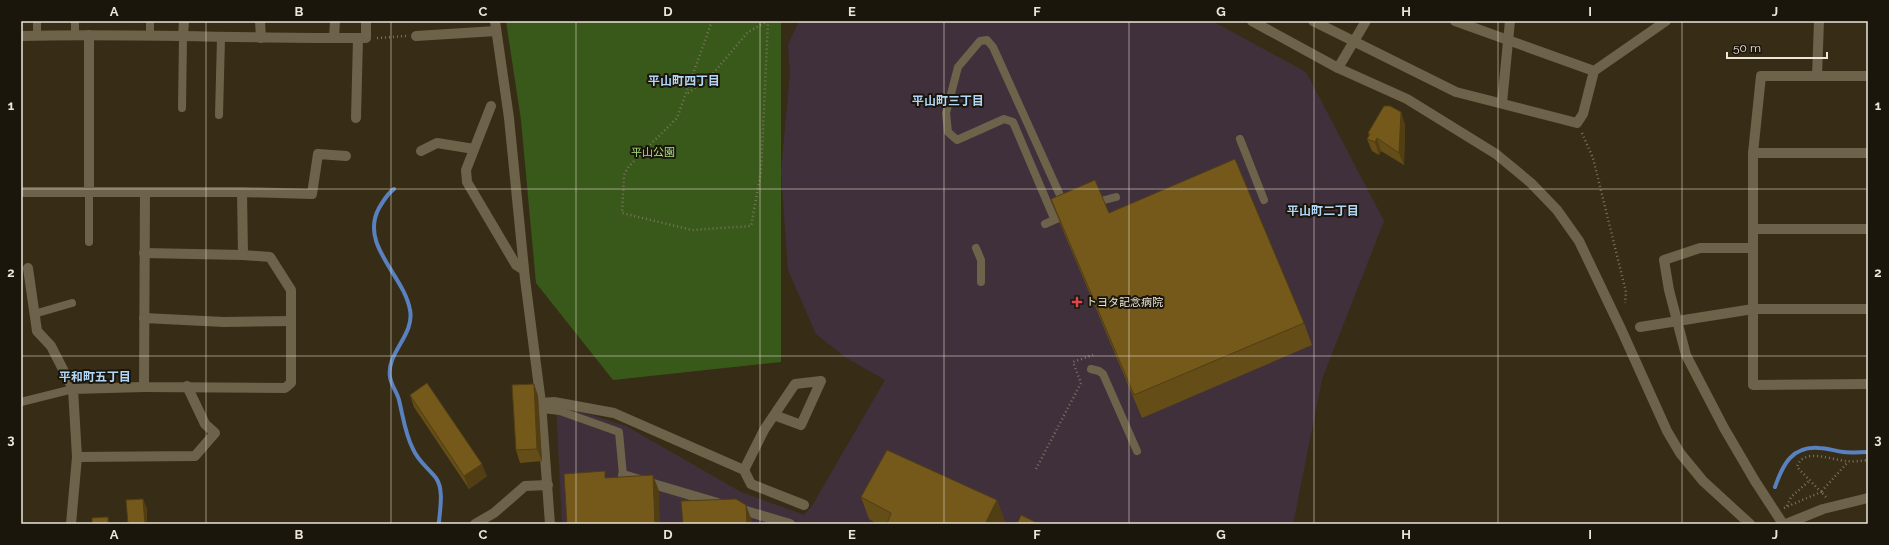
<svg xmlns="http://www.w3.org/2000/svg" width="1889" height="545" font-family="Raleway,'Noto Sans JP',sans-serif">
  <style>
    .medical { fill: #40303c }
    .green { fill: #39591a }
    .lines { fill: none; stroke-linecap: round; stroke-linejoin: round }
    .stream { stroke: #5980bf; stroke-width: 4 }
    .path { stroke: #7c7360; stroke-width: 2.5; stroke-dasharray: 1 3; stroke-linecap: butt }
    .service { stroke: #6d624a; stroke-width: 8 }
    .minor { stroke: #6d624a; stroke-width: 10 }
    .tertiary { stroke: #6d624a; stroke-width: 10 }
    .wall { fill: #644d17 }
    .shaded-wall { fill: #513e13 }
    .building { fill: #74591b; stroke: #513e13 }
    .grid { fill: none; stroke: #ece5d8; stroke-width: 1; stroke-opacity: 0.55 }
    .health-dot { fill: #e0444e; stroke: #1b160c; stroke-width: 1.5 }
    .labels { text-anchor: middle; stroke-width: 4; stroke-linejoin: round; paint-order: stroke }
    .park-label { font-size: 11px; fill: #aadf7f; stroke: #1b160c }
    .poi-label { font-size: 11px; fill: #ece5d8; stroke: #1b160c; text-anchor: start }
    .neighbourhood-label { font-size: 12px; font-weight: bold; fill: #b1d6f6; stroke: #1b160c }
    .neatline { fill: none; stroke: #ece5d8; stroke-width: 1.5 }
    .grid-label { font-size: 13px; text-anchor: middle; font-weight: bold; fill: #ece5d8 }
  </style>
  <rect width="100%" height="100%" fill="#372d17"/>
  <path class="medical" d="M799,21H1212L1306,72L1384,221L1322,379L1293,524H562L556,404L626,426L741,492L804,515L812,506L885,380L845,357L816,334L788,270L781,172L790,74L788,45Z"/>
  <path class="green" d="M506,21H781V362L613,380L536,283L521,120Z"/>
  <g class="lines">
    <g class="stream">
      <path d="M394,189C387,194 384,200 379,208C359,245 404,275 410,310C415,335 386,353 390,377C391,385 397,392 399,400C403,416 405,434 413,449C418,461 428,468 436,478C444,489 440,509 439,522L438,524"/>
      <path d="M1775,487C1783,464 1792,446 1819,448C1827,448 1835,451 1843,452C1851,453 1860,452 1868,452"/>
    </g>
    <g class="path">
      <path d="M712,21L677,118L629,166L624,175L622,213L692,230L751,226L761,172L768,21"/>
      <path d="M377,38L406,36"/>
      <path d="M688,93L711,76L748,32L768,21"/>
      <path d="M1582,133L1593,158L1626,292L1625,303"/>
      <path d="M1036,469L1081,383L1073,362L1093,355"/>
      <path d="M1826,497L1821,492L1848,462"/>
      <path d="M1787,506L1791,497L1809,481"/>
      <path d="M1784,508L1821,492L1797,467C1803,447 1831,460 1846,461C1853,462 1861,461 1868,460"/>
    </g>
    <g class="service">
      <path d="M75,21V35"/>
      <path d="M150,21V36"/>
      <path d="M37,36V21"/>
      <path d="M182,108L183,37"/>
      <path d="M219,115L221,38"/>
      <path d="M1240,139L1264,200"/>
      <path d="M89,191V242"/>
      <path d="M1093,203L1116,197"/>
      <path d="M1053,216L1013,122L1004,119L957,140L948,132L946,113L958,67L980,41L987,40L993,47L1064,204"/>
      <path d="M1045,224L1061,217"/>
      <path d="M976,248L981,260V282"/>
      <path d="M34,314L72,303"/>
      <path d="M1091,369L1099,371L1103,374L1137,451"/>
      <path d="M21,402L73,389"/>
      <path d="M542,409L560,411L619,432L623,475"/>
    </g>
    <g class="minor">
      <path d="M260,21L261,38"/>
      <path d="M495,21L509,118L525,279L541,403L550,524"/>
      <path d="M1313,21L1456,92L1577,123L1583,114L1594,71L1666,21"/>
      <path d="M1455,21L1594,71"/>
      <path d="M21,36C136,33 251,39 366,38V21"/>
      <path d="M416,36L496,31"/>
      <path d="M183,37L184,21"/>
      <path d="M334,38L335,21"/>
      <path d="M1338,68L1366,21"/>
      <path d="M1817,76L1819,21"/>
      <path d="M1868,76H1761L1753,153V385L1868,384"/>
      <path d="M1502,103L1510,21"/>
      <path d="M491,106L466,170L467,182L516,265L524,270"/>
      <path d="M356,118L358,38"/>
      <path d="M421,151L437,143L474,149"/>
      <path d="M1753,153H1868"/>
      <path d="M89,191V35"/>
      <path d="M21,192H242L243,255L270,257L291,290V383L285,388L144,387L145,192"/>
      <path d="M242,192L312,194L318,154L346,156"/>
      <path d="M1753,229H1868"/>
      <path d="M1753,248H1700L1664,260L1669,290L1686,355L1724,428L1755,481L1783,524"/>
      <path d="M144,253L243,255"/>
      <path d="M28,268L37,331L51,346L73,389"/>
      <path d="M144,318L224,322L291,321"/>
      <path d="M1640,327L1753,309H1868"/>
      <path d="M144,387L73,389L77,457L195,456L215,433L205,424L187,386"/>
      <path d="M541,403L554,402L614,413L744,470L751,484L804,505"/>
      <path d="M744,470L764,430L795,384L821,381L801,425L774,415"/>
      <path d="M623,475L721,504"/>
      <path d="M736,508L790,524"/>
      <path d="M71,524L77,457"/>
      <path d="M1786,524L1823,509L1868,498"/>
    </g>
    <g class="tertiary">
      <path d="M1252,21L1338,68L1407,99L1496,154L1531,183L1557,210L1579,241L1621,329L1667,431L1680,453L1703,481L1750,524"/>
      <path d="M475,524L494,513L525,486L548,485"/>
    </g>
  </g>
  <g class="wall">
    <path d="M1401,112L1405,125L1404,165L1381,151L1379,155L1372,151L1367,139L1369,136L1368,133Z"/>
    <path d="M1051,199L1109,213L1304,323L1312,345L1142,418L1059,221Z"/>
    <path d="M534,384L538,396L542,461L520,463L516,450Z"/>
    <path d="M410,395L487,476L469,489L414,407Z"/>
    <path d="M861,497L997,500L1005,522L1004,524H877L869,519Z"/>
  </g>
  <g class="shaded-wall">
    <path d="M1401,112L1405,125L1404,165L1399,153Z"/>
    <path d="M1377,138L1381,151L1379,155L1375,142Z"/>
    <path d="M534,384L538,396L542,461L537,449Z"/>
    <path d="M482,464L487,476L469,489L464,476Z"/>
    <path d="M653,475L659,491L660,524H655Z"/>
    <path d="M143,499L147,508V524H145Z"/>
    <path d="M997,500L1005,522L1004,524H985Z"/>
    <path d="M746,505L752,521V524H747Z"/>
    <path d="M108,517L110,524H108Z"/>
  </g>
  <g class="building">
    <path d="M1384,106H1390L1401,112L1399,153L1377,138L1375,142L1367,139L1370,134L1368,133Z"/>
    <path d="M1235,159L1304,323L1134,395L1051,199L1095,180L1109,213Z"/>
    <path d="M427,383L482,464L464,476L410,395Z"/>
    <path d="M534,384L537,449L516,450L512,385Z"/>
    <path d="M887,450L997,500L985,524H887L891,513L861,497Z"/>
    <path d="M605,471V478L653,475L655,524H567L564,474Z"/>
    <path d="M143,499L145,524H128L126,500Z"/>
    <path d="M736,499L746,505L747,524H683L681,501Z"/>
    <path d="M1021,515L1039,524H1017Z"/>
    <path d="M108,517V524H92V518Z"/>
  </g>
  <path class="grid" d="M206,21V524M391,21V524M576,21V524M760,21V524M944,21V524M1129,21V524M1314,21V524M1498,21V524M1682,21V524M21,189H1868M21,356H1868"/>
  <path class="health-dot" d="M1075 296h4v4h4v4h-4v4h-4v-4h-4v-4h4z"/>
  <g class="labels">
    <g class="park-label">
      <text x="653" y="156">平山公園</text>
    </g>
    <g class="poi-label">
      <text x="1086" y="306">トヨタ記念病院</text>
    </g>
    <g class="neighbourhood-label">
      <text x="684" y="85">平山町四丁目</text>
      <text x="948" y="105">平山町三丁目</text>
      <text x="1323" y="215">平山町二丁目</text>
      <text x="95" y="381">平和町五丁目</text>
    </g>
  </g>
  <rect width="1889" height="545" fill="none" stroke="#1b160c" stroke-width="44"/>
  <path d="M1727 52v6h100v-6" fill="none" stroke="#ece5d8" stroke-width="2"/>
  <text x="1733" y="52" font-size="12" fill="#ece5d8" stroke="#1b160c" stroke-width="3" paint-order="stroke">50 m</text>
  <rect x="22" y="22" width="1845" height="501" class="neatline"/>
  <g class="grid-label">
    <text x="114" y="16">A</text>
    <text x="299" y="16">B</text>
    <text x="483" y="16">C</text>
    <text x="668" y="16">D</text>
    <text x="852" y="16">E</text>
    <text x="1037" y="16">F</text>
    <text x="1221" y="16">G</text>
    <text x="1406" y="16">H</text>
    <text x="1590" y="16">I</text>
    <text x="1775" y="16">J</text>
    <text x="11" y="110">1</text>
    <text x="1878" y="110">1</text>
    <text x="11" y="277">2</text>
    <text x="1878" y="277">2</text>
    <text x="11" y="444">3</text>
    <text x="1878" y="444">3</text>
    <text x="114" y="539">A</text>
    <text x="299" y="539">B</text>
    <text x="483" y="539">C</text>
    <text x="668" y="539">D</text>
    <text x="852" y="539">E</text>
    <text x="1037" y="539">F</text>
    <text x="1221" y="539">G</text>
    <text x="1406" y="539">H</text>
    <text x="1590" y="539">I</text>
    <text x="1775" y="539">J</text>
  </g>
</svg>
